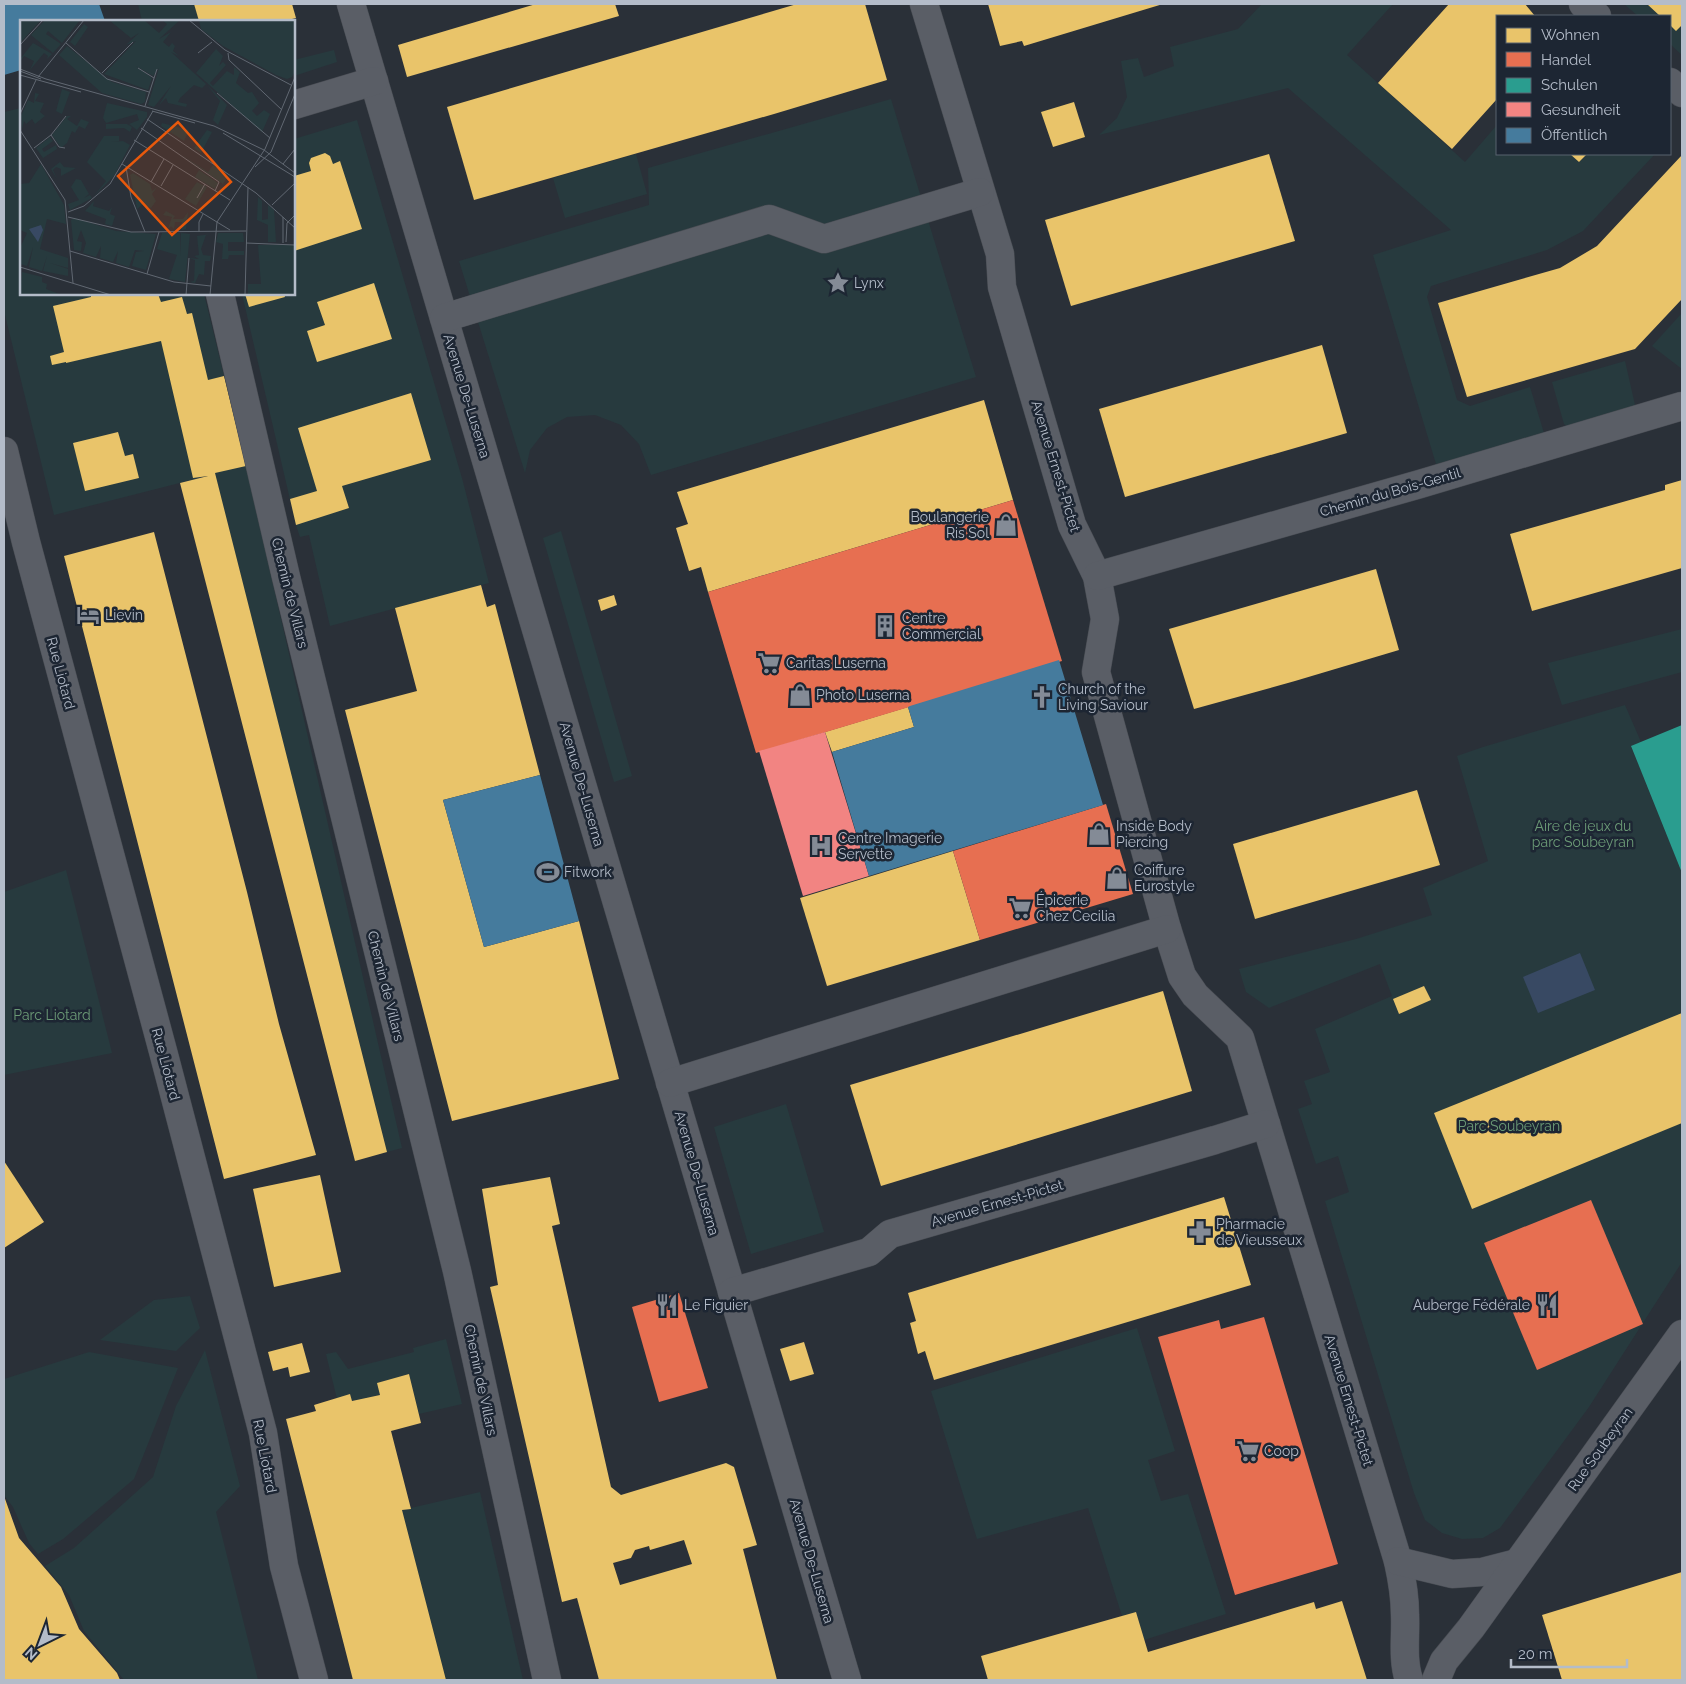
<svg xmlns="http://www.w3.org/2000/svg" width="1686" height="1684" font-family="Raleway,sans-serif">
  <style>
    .green { fill: #273a3e }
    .water { fill: #384963 }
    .homes { fill: #e9c46a; fill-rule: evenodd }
    .shops { fill: #e76f51 }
    .schools { fill: #2a9d8f }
    .health { fill: #f28482 }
    .public { fill: #457b9d }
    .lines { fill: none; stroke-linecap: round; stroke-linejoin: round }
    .street-casing { stroke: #484c53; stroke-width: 29 }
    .street { stroke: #5a5e66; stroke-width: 28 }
    .labels { text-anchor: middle; stroke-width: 5; stroke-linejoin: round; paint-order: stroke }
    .poi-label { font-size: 14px; fill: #b4bcc9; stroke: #1d2633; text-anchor: start }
    .street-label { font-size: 14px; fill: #b4bcc9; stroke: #1d2633 }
    .park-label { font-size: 14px; fill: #6b9a76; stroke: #1d2633 }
    .inset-road { fill: none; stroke: #616872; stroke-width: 1 }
    .view { fill: #e8590c; fill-opacity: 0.15; stroke: #e8590c; stroke-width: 2.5 }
    .inset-edge { fill: none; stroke: #b4bcc9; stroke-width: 2.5 }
  </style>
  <rect width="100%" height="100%" fill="#2a3038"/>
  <g class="green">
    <path d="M138,4H194L199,21H142Z"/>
    <path d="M1262,4H1393L1347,55L1465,162L1497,125V154H1570L1579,162L1587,154H1655L1583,231L1547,250L1431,286L1427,297L1457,400L1470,406L1530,387L1544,433L1469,457L1436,464L1373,255L1451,230L1288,88L1099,135L1117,118L1127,97L1121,61L1138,58L1144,77L1174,66L1170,47L1238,29Z"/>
    <path d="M1624,4H1682V55L1670,44V16H1638Z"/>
    <path d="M334,50L337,62L294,76V60Z"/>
    <path d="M891,99L976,377L651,475L639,444L621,425L595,415L567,417L547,428L530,450L525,473L459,261L649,205L648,168Z"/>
    <path d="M21,108V294H204L246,466L402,1148L387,1152L215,474L54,515L4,311V112Z"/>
    <path d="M357,120L462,478L489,583L330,626L309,535L300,537L296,525L242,294H294V139Z"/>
    <path d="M636,154L647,194L565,218L553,178Z"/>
    <path d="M1682,313V369L1652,346Z"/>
    <path d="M1625,361L1635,405L1633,409L1569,428L1564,424L1552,382Z"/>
    <path d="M561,531L632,776L614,782L543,538Z"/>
    <path d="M1682,629V672L1562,705L1548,663Z"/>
    <path d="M1625,705L1641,742L1631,747L1682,873V1262L1589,1407L1500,1528L1483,1538L1462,1539L1442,1533L1425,1520L1414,1493L1325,1201L1349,1192L1338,1156L1316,1164L1298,1109L1312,1104L1304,1081L1330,1072L1315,1029L1392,996L1380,964L1269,1008L1246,992L1239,969L1356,939L1432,915L1423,888L1488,861L1457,756L1483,747Z"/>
    <path d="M66,870L112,1053L4,1075V892Z"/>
    <path d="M786,1104L824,1232L751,1254L714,1127Z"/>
    <path d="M190,1296L200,1328L176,1351L100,1340L154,1300Z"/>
    <path d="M1137,1328L1175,1451L1148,1460L1161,1501L1188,1494L1226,1614L1144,1640L1136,1612L1122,1616L1088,1508L977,1539L931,1391Z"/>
    <path d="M446,1339L462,1404L419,1414L409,1374L378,1383L380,1395L352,1401L350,1395L337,1399L326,1354L336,1352L348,1369L414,1352L413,1348Z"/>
    <path d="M205,1350L240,1486L216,1512L258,1680H124L84,1631L69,1595L45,1566L74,1548L153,1477L176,1406Z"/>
    <path d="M89,1352L178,1368L134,1479L63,1539L38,1554L29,1543L13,1507L4,1495V1379Z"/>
    <path d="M480,1492L523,1680H446L402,1510Z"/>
  </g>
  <path class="water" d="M1580,953L1595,990L1538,1013L1523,977Z"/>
  <g class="homes">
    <path d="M194,4H292L296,18L284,21H199Z"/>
    <path d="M536,4H615L619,16L407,77L398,45Z"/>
    <path d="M797,4H865L887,80L774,114L474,200L447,107Z"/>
    <path d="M988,4H1163L1024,46L1022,41L1000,46Z"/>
    <path d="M1449,4H1525L1535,16H1497V99L1452,149L1378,83Z"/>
    <path d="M1647,4H1682V25L1676,31L1670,25V16H1660Z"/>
    <path d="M1074,102L1085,137L1053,147L1041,112Z"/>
    <path d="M325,153L330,156L333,164L340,161L362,229L294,251V176L311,171L309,163L311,158Z"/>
    <path d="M1269,154L1295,241L1071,306L1045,220Z"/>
    <path d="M1570,154H1587L1579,162Z"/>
    <path d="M1682,155V299L1635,349L1467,397L1438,303L1560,268L1597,246Z"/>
    <path d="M374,283L392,339L317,362L307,331L325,325L317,302Z"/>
    <path d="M91,294H158L161,302L182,297L187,314L192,313L208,380L224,376L246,466L215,473L387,1152L355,1161L180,483L208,476L193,478L161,341L66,363V362L52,365L50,356L64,352L53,306L91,297Z"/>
    <path d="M245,294H284L285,297L249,307Z"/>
    <path d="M1322,345L1347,433L1125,497L1099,409Z"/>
    <path d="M411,393L431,460L342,486L349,508L296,525L290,499L317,491L298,428Z"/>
    <path d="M984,400L1013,500L708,592L701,567L689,571L676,528L688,524L677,492Z"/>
    <path d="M118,432L125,456L133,454L139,478L85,491L73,443Z"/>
    <path d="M1682,480V568L1532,611L1510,534L1665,490V485Z"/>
    <path d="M154,532L247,892L279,1024L316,1155L224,1179L64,556Z"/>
    <path d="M1376,569L1399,650L1295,681L1194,709L1169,629Z"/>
    <path d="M481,585L487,607L495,604L540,775L443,800L484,947L579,921L619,1079L452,1121L345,710L417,691L395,608Z"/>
    <path d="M614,595L617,605L601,611L598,600Z"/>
    <path d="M908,707L914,727L832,752L825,732Z"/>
    <path d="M1417,790L1440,865L1255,919L1233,844Z"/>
    <path d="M953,851L980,940L827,986L800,898Z"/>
    <path d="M1424,986L1431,1000L1399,1014L1393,999Z"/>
    <path d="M1163,991L1192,1091L881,1186L850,1085Z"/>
    <path d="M1682,1013V1123L1472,1209L1434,1113Z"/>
    <path d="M4,1161L44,1222L4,1248Z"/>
    <path d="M320,1175L341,1272L274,1287L253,1189Z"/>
    <path d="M550,1177L560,1224L552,1226L611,1487L621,1495L726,1463L734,1467L757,1545L743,1549L777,1680H599L577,1598L562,1602L490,1287L498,1285L482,1189ZM684,1540L692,1564L620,1585L613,1563L631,1558L635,1550L649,1546L650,1550Z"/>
    <path d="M1224,1197L1251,1285L934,1380L925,1351L918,1354L910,1323L916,1321L908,1293Z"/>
    <path d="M804,1342L814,1374L790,1381L780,1349Z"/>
    <path d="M302,1343L310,1372L290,1377L288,1367L273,1371L268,1352Z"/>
    <path d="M409,1374L421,1423L391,1431L411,1509L402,1510L446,1680H353L286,1419L316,1411L314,1405L350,1394L352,1401L380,1395L377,1383Z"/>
    <path d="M4,1496L19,1538L61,1587L79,1629L117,1673L120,1680H4Z"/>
    <path d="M1682,1572V1680H1562L1542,1615Z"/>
    <path d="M1342,1601L1367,1680H988L981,1656L1136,1612L1148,1652L1314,1602L1316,1609Z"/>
  </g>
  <g class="shops">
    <path d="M1013,500L1062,661L756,753L708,592Z"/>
    <path d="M1106,804L1133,894L980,940L953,851Z"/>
    <path d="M1591,1200L1643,1324L1537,1370L1484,1243Z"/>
    <path d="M679,1293L708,1388L659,1402L632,1307Z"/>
    <path d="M1264,1317L1338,1564L1235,1595L1158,1337L1219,1320L1221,1329Z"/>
  </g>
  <path class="schools" d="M1682,725V873L1631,746Z"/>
  <path class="health" d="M825,732L869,876L803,896L759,751Z"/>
  <g class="public">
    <path d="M4,4H99L105,21H21V70L4,75Z"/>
    <path d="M1059,660L1103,805L869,876L832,752L914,727L908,707L910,706Z"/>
    <path d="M540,775L579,921L484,947L443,800Z"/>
  </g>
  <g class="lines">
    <defs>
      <g id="street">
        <path d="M351,4L847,1680"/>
        <path d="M924,4L1000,254L1002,287L1072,525L1097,576L1105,619L1096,672L1167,929L1182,976L1195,995L1240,1038L1398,1561C1402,1579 1405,1596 1405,1615C1406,1636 1402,1659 1409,1680"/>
        <path d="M1583,4L1597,16"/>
        <path d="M1670,82L1682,93"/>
        <path d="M294,105L374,81"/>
        <path d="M220,294L286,577L457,1271L547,1680"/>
        <path d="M444,318L769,219L824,239L980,192"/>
        <path d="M4,451L26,542L164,1055L263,1433L284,1566L314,1680"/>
        <path d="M1097,576L1420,484L1682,406"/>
        <path d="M670,1083L1167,929"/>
        <path d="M732,1292L869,1252L890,1234L1215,1140L1266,1124"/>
        <path d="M1398,1561L1452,1574L1482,1572L1517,1563"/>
        <path d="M1436,1680L1444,1661L1471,1628L1682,1334"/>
      </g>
    </defs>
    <use href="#street" class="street-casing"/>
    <use href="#street" class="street"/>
  </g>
  <defs>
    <symbol id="sight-bare" viewBox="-9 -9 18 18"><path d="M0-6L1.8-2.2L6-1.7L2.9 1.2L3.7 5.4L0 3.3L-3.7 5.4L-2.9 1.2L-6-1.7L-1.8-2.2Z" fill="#848b96" stroke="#1d2633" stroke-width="2.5" paint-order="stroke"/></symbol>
    <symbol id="shop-bare" viewBox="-9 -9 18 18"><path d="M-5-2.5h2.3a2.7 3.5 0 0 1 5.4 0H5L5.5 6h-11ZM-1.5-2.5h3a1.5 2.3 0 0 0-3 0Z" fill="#848b96" stroke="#1d2633" stroke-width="2.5" paint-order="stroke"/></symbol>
    <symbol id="hotel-bare" viewBox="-9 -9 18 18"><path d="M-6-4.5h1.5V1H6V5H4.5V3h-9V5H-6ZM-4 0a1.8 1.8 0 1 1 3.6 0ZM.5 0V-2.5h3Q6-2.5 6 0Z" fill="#848b96" stroke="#1d2633" stroke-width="2.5" paint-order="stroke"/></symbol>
    <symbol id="building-bare" viewBox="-9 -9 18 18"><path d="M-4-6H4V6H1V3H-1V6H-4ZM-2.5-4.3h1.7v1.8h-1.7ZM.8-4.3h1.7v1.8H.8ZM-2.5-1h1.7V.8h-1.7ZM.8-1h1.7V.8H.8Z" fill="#848b96" stroke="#1d2633" stroke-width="2.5" paint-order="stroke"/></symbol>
    <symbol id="supermarket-bare" viewBox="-9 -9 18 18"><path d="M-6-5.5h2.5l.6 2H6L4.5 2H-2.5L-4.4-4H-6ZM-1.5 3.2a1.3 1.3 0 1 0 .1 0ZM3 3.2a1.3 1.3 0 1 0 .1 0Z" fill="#848b96" stroke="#1d2633" stroke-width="2.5" paint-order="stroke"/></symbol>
    <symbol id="church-bare" viewBox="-9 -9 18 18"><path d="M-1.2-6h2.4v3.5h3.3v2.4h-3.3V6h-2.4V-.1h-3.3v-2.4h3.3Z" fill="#848b96" stroke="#1d2633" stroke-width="2.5" paint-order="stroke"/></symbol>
    <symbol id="hospital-bare" viewBox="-9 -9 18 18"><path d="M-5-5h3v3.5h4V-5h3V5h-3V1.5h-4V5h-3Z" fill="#848b96" stroke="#1d2633" stroke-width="2.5" paint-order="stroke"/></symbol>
    <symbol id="stadium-bare" viewBox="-9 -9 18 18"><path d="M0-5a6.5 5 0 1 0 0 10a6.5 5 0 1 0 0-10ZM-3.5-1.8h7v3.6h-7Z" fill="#848b96" stroke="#1d2633" stroke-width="2.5" paint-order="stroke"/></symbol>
    <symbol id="pharmacy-bare" viewBox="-9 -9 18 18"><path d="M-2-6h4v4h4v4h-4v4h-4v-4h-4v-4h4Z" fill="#848b96" stroke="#1d2633" stroke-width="2.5" paint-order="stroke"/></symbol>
    <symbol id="restaurant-bare" viewBox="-9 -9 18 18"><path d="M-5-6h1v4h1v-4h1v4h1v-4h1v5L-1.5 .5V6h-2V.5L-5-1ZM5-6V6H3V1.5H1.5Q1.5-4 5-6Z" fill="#848b96" stroke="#1d2633" stroke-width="2.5" paint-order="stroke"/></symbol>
  </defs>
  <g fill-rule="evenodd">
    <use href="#sight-bare" x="822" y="267" width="32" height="32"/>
    <use href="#shop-bare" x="990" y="509" width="32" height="32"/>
    <use href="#hotel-bare" x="72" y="599" width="32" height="32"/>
    <use href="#building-bare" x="869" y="610" width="32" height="32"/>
    <use href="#supermarket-bare" x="753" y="647" width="32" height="32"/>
    <use href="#shop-bare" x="784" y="679" width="32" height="32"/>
    <use href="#church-bare" x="1026" y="681" width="32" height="32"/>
    <use href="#shop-bare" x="1083" y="818" width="32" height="32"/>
    <use href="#hospital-bare" x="805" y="830" width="32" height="32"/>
    <use href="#stadium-bare" x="532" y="856" width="32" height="32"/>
    <use href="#shop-bare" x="1101" y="862" width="32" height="32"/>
    <use href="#supermarket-bare" x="1004" y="892" width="32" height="32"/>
    <use href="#pharmacy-bare" x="1184" y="1216" width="32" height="32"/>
    <use href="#restaurant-bare" x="651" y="1289" width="32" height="32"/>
    <use href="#restaurant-bare" x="1531" y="1289" width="32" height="32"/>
    <use href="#supermarket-bare" x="1232" y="1435" width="32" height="32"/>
  </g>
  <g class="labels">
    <g class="poi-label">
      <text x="854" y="288">Lynx</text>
      <text x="989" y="522" text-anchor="end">Boulangerie<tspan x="989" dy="16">Ris Sol</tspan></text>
      <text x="105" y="620">Lievin</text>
      <text x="902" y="623">Centre<tspan x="902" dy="16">Commercial</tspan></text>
      <text x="786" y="668">Caritas Luserna</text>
      <text x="1058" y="694">Church of the<tspan x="1058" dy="16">Living Saviour</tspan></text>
      <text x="816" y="700">Photo Luserna</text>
      <text x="1116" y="831">Inside Body<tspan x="1116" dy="16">Piercing</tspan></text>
      <text x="838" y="843">Centre Imagerie<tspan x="838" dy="16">Servette</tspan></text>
      <text x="1134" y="875">Coiffure<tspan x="1134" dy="16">Eurostyle</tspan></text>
      <text x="564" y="877">Fitwork</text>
      <text x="1036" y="905">Épicerie<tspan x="1036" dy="16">Chez Cecilia</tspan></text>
      <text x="1216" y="1229">Pharmacie<tspan x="1216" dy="16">de Vieusseux</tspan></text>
      <text x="684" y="1310">Le Figuier</text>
      <text x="1530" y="1310" text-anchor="end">Auberge Fédérale</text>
      <text x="1264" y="1456">Coop</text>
    </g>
    <g class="street-label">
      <text transform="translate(467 396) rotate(73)" y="5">Avenue De-Luserna</text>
      <text transform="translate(1056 466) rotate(73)" y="5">Avenue Ernest-Pictet</text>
      <text transform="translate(1390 492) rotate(-16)" y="5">Chemin du Bois-Gentil</text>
      <text transform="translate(290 593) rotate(76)" y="5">Chemin de Villars</text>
      <text transform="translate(61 673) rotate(75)" y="5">Rue Liotard</text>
      <text transform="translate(582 784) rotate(74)" y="5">Avenue De-Luserna</text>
      <text transform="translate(386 986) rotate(76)" y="5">Chemin de Villars</text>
      <text transform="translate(166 1064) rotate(75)" y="5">Rue Liotard</text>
      <text transform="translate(697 1173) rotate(74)" y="5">Avenue De-Luserna</text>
      <text transform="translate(997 1203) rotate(-16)" y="5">Avenue Ernest-Pictet</text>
      <text transform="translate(481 1380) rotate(78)" y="5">Chemin de Villars</text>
      <text transform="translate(1349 1400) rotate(73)" y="5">Avenue Ernest-Pictet</text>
      <text transform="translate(1600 1449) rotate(-54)" y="5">Rue Soubeyran</text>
      <text transform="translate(265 1456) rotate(79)" y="5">Rue Liotard</text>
      <text transform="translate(812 1561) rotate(74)" y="5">Avenue De-Luserna</text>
    </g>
    <g class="park-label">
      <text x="1583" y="831">Aire de jeux du<tspan x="1583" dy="16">parc Soubeyran</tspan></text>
      <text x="52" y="1020">Parc Liotard</text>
      <text x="1509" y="1131">Parc Soubeyran</text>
    </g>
  </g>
  <g transform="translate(20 20)">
    <rect width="275" height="275" fill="#2a3038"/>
    <path d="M0,0H21L0,23ZM25,0H60L42,23L28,11L26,14L41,24L33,33L11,15ZM89,0H124L139,13L147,4L142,0H160L139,19L151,12L143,22L149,27L152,23L155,26L153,31L159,36L151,32L186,64L182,68L174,65L160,78L158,82L167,84L166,87L148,83L146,78L139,85L151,66L134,87L128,85L139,48L133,56L116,46L132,58L128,70L84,54L116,21L106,25L119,13L111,18ZM179,0H275V51L272,57L267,59L256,55L203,26L181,9ZM64,4L68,7L55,26L50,22ZM13,23L32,34L27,39L28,36L24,33L10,50L14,41L4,36L0,42V39ZM47,26L92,62L126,72L125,82L121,84L82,73L39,35ZM196,29L203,36L199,46L203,42L206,45L190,63L193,66L207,51L214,55V47L220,52L216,63L228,73L232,72L239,83L232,91L237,96L244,90L250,94L242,112L176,53ZM187,65L207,85L198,105L193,100L200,81ZM42,69L50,72L42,94L36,91ZM15,73L19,74L15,81L24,83L20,92L25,96L15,104L12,99L6,104L4,101L2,109L1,96L8,80L14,83ZM87,83L127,92V97L117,110L109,104L119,100L117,94L86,103L83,98ZM47,96H51L47,99L57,106L61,99L69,102L65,109L59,106L55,113L52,111L47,123L41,128L32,115ZM142,103L169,110L164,121L141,106ZM86,104H107L112,107L110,112L104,108L86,109ZM187,110L192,112L181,133L174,128ZM84,116H99V121L90,122L103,121L110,125L94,156L74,176L86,161L67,142ZM30,117L33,121L22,129L24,132L36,125L37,129L23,138L16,128ZM160,134L188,152L193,145L208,156L203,164ZM40,142L44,147L56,148L41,156V149L36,147L33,150L37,159L31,149ZM21,144L44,185L46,204L27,199L20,229L48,238V248L30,243L48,249V256L23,251L27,236L22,251L9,247L13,227L7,246L0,244V228L7,213L0,210V164L9,163ZM179,150L198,163L195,169L175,157ZM113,153L130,164L132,171L137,167L132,174L136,181L131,188L123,184L117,189L110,155ZM56,159L61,160L69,174L64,178L70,175L72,178L50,190L48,184L59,180L51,167ZM177,162L187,167L176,186L165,179ZM238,177L242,181V200L248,199V185L254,190L256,222H248V205L237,200ZM74,181L73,186L89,191L92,187L90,194L95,196L92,206L85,204L86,199L65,191ZM146,191L155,196L153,199H163L168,192L166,209L162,210V202H155L154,209L151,206L148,209L152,197L143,195ZM55,198L96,211L136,214L126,250L112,246L116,232L124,231L115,230L109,247L96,243L98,231L93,242L80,238L81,226L76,237L63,233L66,223L61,210L57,221L62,222L61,231L54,230L51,200ZM142,213H160L161,236V213L170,214L165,262L149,259L157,235L137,229ZM198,213H223L224,222H208V231H224V235H209L208,239H202L203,224L196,222ZM191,214L186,215L181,229L183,235L191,236L190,241H185L184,255L179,254L175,263L170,262L174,261L175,240L169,238L179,239L174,236L179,235L177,216ZM238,225H275V275H228V264H241ZM2,252L22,257V262L27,264L26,269L42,275H0Z" fill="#273a3e"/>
    <path d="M21,205L23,210L18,222L9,209Z" fill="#384963"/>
    <path class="inset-road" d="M169,0L205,30L271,65M46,23L87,59L129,72M0,25L23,0M178,33L192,22M208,33L209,40L262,90M118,48L134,58M0,49L26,59L194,106L244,130L275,153M0,51L21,59M82,53L113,22M0,55L61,72M18,57L64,0M197,73L250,118M125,86L137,49M132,91L175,103M0,94L16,60M127,99L236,173L275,208M121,108L199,162L195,171M0,110L45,180L53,263M203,113L275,157M31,115L39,127L45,128M114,120L210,180M14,128L31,115L46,96M102,144L210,210M263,144L275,129M106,147L111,177L125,212M235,147L251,132L275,74M131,162L144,139M141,166L153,145M177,178L185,164M252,185L275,163M48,192L64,186L90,164L133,91M48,197L111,212L226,211M179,212V202L183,194M266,222L267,203L275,195M226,223L275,225M263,223V197M50,231L154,262L191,266M0,247L91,275M127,254L139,212M166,275L169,238M190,275L197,202L245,129L275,57M225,275L228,167"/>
    <path class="view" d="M158,102L211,162L152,215L98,156Z"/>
    <rect width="275" height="275" class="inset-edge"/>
  </g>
  <rect width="1686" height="1684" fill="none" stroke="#b4bcc9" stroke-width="10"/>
  <rect x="1496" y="15" width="175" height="140" fill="#1d2633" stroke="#59626f"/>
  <rect x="1506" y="28" width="25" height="15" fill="#e9c46a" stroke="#59626f"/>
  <text x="1541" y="40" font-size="15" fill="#b4bcc9">Wohnen</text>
  <rect x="1506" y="52" width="25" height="15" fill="#e76f51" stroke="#59626f"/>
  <text x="1541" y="65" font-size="15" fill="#b4bcc9">Handel</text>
  <rect x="1506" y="78" width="25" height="15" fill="#2a9d8f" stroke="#59626f"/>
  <text x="1541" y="90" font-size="15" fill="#b4bcc9">Schulen</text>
  <rect x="1506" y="102" width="25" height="15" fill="#f28482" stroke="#59626f"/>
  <text x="1541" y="115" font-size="15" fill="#b4bcc9">Gesundheit</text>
  <rect x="1506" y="128" width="25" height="15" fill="#457b9d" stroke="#59626f"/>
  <text x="1541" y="140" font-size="15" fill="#b4bcc9">Öffentlich</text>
  <g transform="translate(40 1644) rotate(222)" stroke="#1d2633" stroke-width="4" paint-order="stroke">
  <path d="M0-4L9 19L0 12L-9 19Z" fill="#b4bcc9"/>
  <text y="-8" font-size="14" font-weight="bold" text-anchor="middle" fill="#b4bcc9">N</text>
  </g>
  <path d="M1511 1659v8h116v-8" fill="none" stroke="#b4bcc9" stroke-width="2.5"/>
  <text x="1518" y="1659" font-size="15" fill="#b4bcc9" stroke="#1d2633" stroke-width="4" paint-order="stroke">20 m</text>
</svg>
